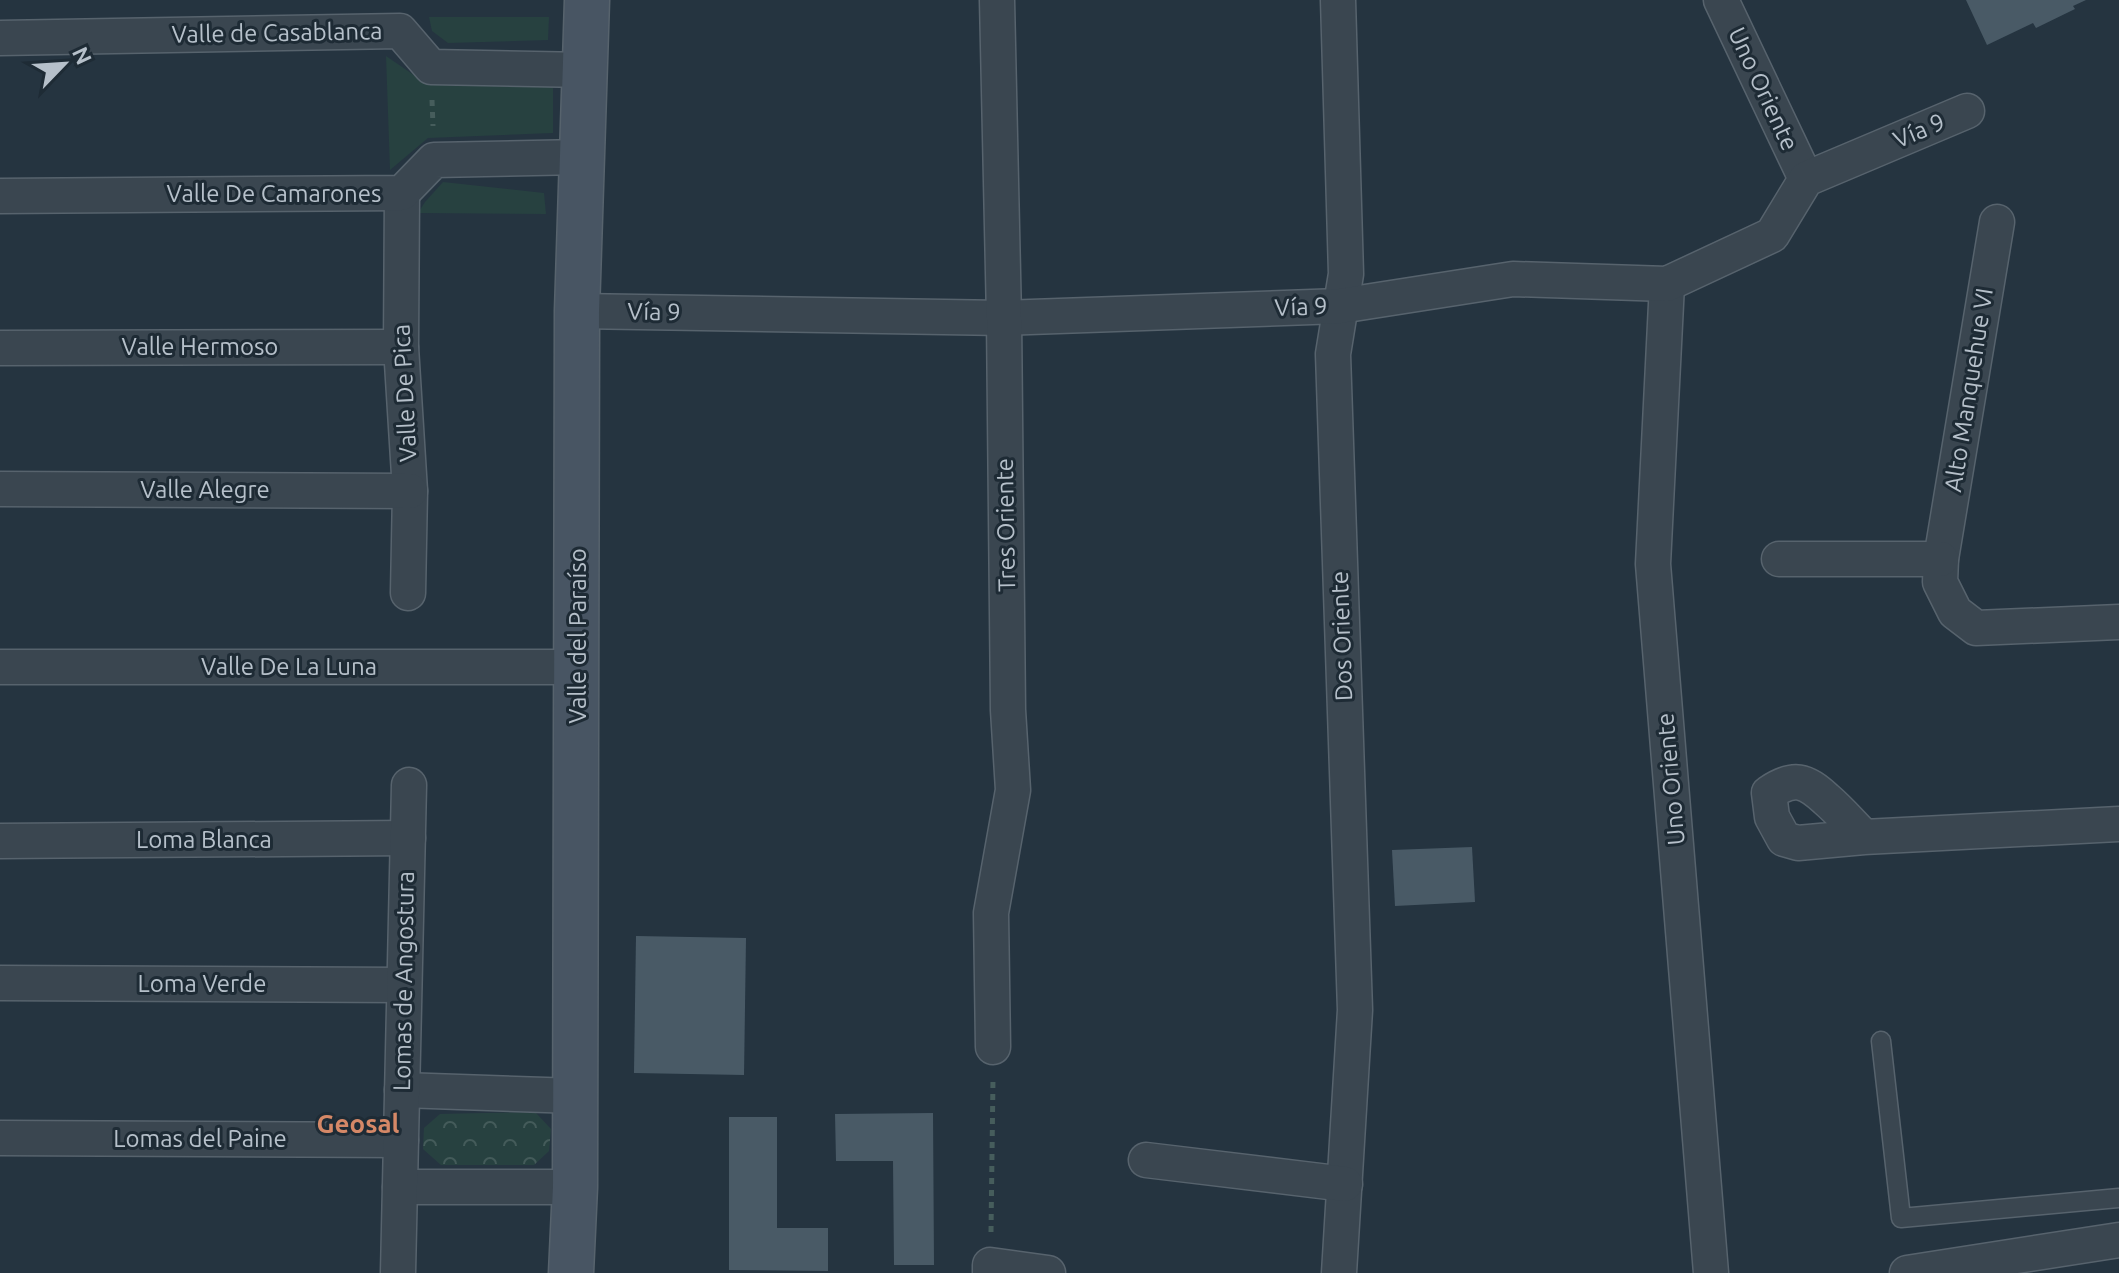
<svg xmlns="http://www.w3.org/2000/svg" width="2119" height="1273" font-family="Ubuntu,sans-serif">
  <style>
    .grass { fill: #274140 }
    .park { fill: url(#park-crowns) }
    .building { fill: #495a66 }
    .lines { fill: none; stroke-linecap: round; stroke-linejoin: round }
    .lane-casing { stroke: #57636d; stroke-width: 21 }
    .street-casing { stroke: #57636d; stroke-width: 37 }
    .secondary-casing { stroke: #57636d; stroke-width: 47 }
    .path { stroke: #465d5c; stroke-width: 5; stroke-dasharray: 6 6; stroke-linecap: butt }
    .lane { stroke: #3a4650; stroke-width: 18 }
    .street { stroke: #3a4650; stroke-width: 34 }
    .secondary { stroke: #485563; stroke-width: 44 }
    .labels { text-anchor: middle; stroke-width: 6; stroke-linejoin: round; paint-order: stroke }
    .street-label { font-size: 24px; fill: #b6c0ca; stroke: #1e2b35 }
    .neighbourhood-label { font-size: 26px; font-weight: bold; fill: #d58867; stroke: #1e2b35 }
  </style>
  <defs>
    <pattern id="park-crowns" width="20" height="18" patternUnits="userSpaceOnUse" patternTransform="scale(2)"><rect width="20" height="18" fill="#274140"/><path d="M2 6a3 3 0 1 1 6 0M12 15a3 3 0 1 1 6 0" fill="none" stroke="#445b5a"/></pattern>
  </defs>
  <rect width="100%" height="100%" fill="#253440"/>
  <g class="grass">
    <path d="M429,17H549L548,40L448,43L432,31Z"/>
    <path d="M386,56L427,84L553,85V133L428,138L390,170Z"/>
    <path d="M443,182L544,193L546,214L418,213L425,202Z"/>
  </g>
  <path class="park" d="M535,1112L551,1129L549,1151L534,1165H441L423,1149L424,1128L440,1114Z"/>
  <g class="building">
    <path d="M1966,0H2086L2073,6L2075,9L2036,28L2033,23L1987,45Z"/>
    <path d="M1472,847L1475,902L1395,906L1392,850Z"/>
    <path d="M636,936L746,938L744,1075L634,1073Z"/>
    <path d="M933,1113L934,1265H894L893,1161H836L835,1114Z"/>
    <path d="M729,1117H777V1228H828V1271L729,1270Z"/>
  </g>
  <g class="lines">
    <defs>
      <path id="lane" d="M1881,1041L1901,1218L2119,1198"/>
      <g id="street">
        <path d="M1338,0L1346,274L1333,354L1355,1010L1339,1273"/>
        <path d="M1721,0L1806,179"/>
        <path d="M0,38L400,31L431,67L586,70"/>
        <path d="M402,193L401,347L410,491L408,593"/>
        <path d="M0,196L402,193L434,160L583,157"/>
        <path d="M1997,222L1941,559L1940,582L1955,612L1976,628L2119,622"/>
        <path d="M1667,284L1653,564L1711,1273"/>
        <path d="M577,311L1004,318L1340,306L1513,279L1667,284L1772,235L1806,179L1967,111"/>
        <path d="M0,348L401,347"/>
        <path d="M0,489L410,491"/>
        <path d="M1779,559H1941"/>
        <path d="M0,667H578"/>
        <path d="M1864,837C1851,824 1840,811 1826,799C1805,780 1794,776 1769,793L1772,817L1784,839L1798,843L1864,837L2119,824"/>
        <path d="M0,841L408,838"/>
        <path d="M0,983L404,985"/>
        <path d="M993,1047L991,913L1013,790L1008,710L1004,318L997,0"/>
        <path d="M402,1090L576,1096"/>
        <path d="M0,1138L401,1140"/>
        <path d="M1146,1160L1345,1184"/>
        <path d="M400,1187H575"/>
        <path d="M398,1273L409,785"/>
        <path d="M990,1273V1265L1048,1273"/>
        <path d="M1907,1273L2119,1240"/>
      </g>
      <path id="secondary" d="M571,1273L575,1187L577,311L587,0"/>
    </defs>
    <use href="#lane" class="lane-casing"/>
    <use href="#street" class="street-casing"/>
    <use href="#secondary" class="secondary-casing"/>
    <g class="path">
      <path d="M432,100L433,126"/>
      <path d="M991,1232L993,1078"/>
    </g>
    <use href="#lane" class="lane"/>
    <use href="#street" class="street"/>
    <use href="#secondary" class="secondary"/>
  </g>
  <g class="labels">
    <g class="street-label">
      <text transform="translate(277 33) rotate(-1)" y="8">Valle de Casablanca</text>
      <text transform="translate(1763 89) rotate(65)" y="8">Uno Oriente</text>
      <text transform="translate(1919 131) rotate(-23)" y="8">Vía 9</text>
      <text x="274" y="202">Valle De Camarones</text>
      <text transform="translate(1301 307) rotate(-2)" y="8">Vía 9</text>
      <text transform="translate(654 312) rotate(1)" y="8">Vía 9</text>
      <text x="200" y="355">Valle Hermoso</text>
      <text transform="translate(1969 390) rotate(-81)" y="8">Alto Manquehue VI</text>
      <text transform="translate(405 393) rotate(-93)" y="8">Valle De Pica</text>
      <text x="205" y="498">Valle Alegre</text>
      <text transform="translate(1006 525) rotate(-91)" y="8">Tres Oriente</text>
      <text transform="translate(578 636) rotate(-90)" y="8">Valle del Paraíso</text>
      <text transform="translate(1342 636) rotate(-92)" y="8">Dos Oriente</text>
      <text x="289" y="675">Valle De La Luna</text>
      <text transform="translate(1671 779) rotate(-95)" y="8">Uno Oriente</text>
      <text x="204" y="848">Loma Blanca</text>
      <text transform="translate(404 981) rotate(-89)" y="8">Lomas de Angostura</text>
      <text x="202" y="992">Loma Verde</text>
      <text x="200" y="1147">Lomas del Paine</text>
    </g>
    <g class="neighbourhood-label">
      <text x="358" y="1133">Geosal</text>
    </g>
  </g>
  <g transform="translate(64 64) rotate(65)" stroke="#1e2b35" stroke-width="6" paint-order="stroke">
  <path d="M0-6L14 30L0 20L-14 30Z" fill="#b6c0ca"/>
  <text y="-12" font-size="22" font-weight="bold" text-anchor="middle" fill="#b6c0ca">N</text>
  </g>
</svg>
